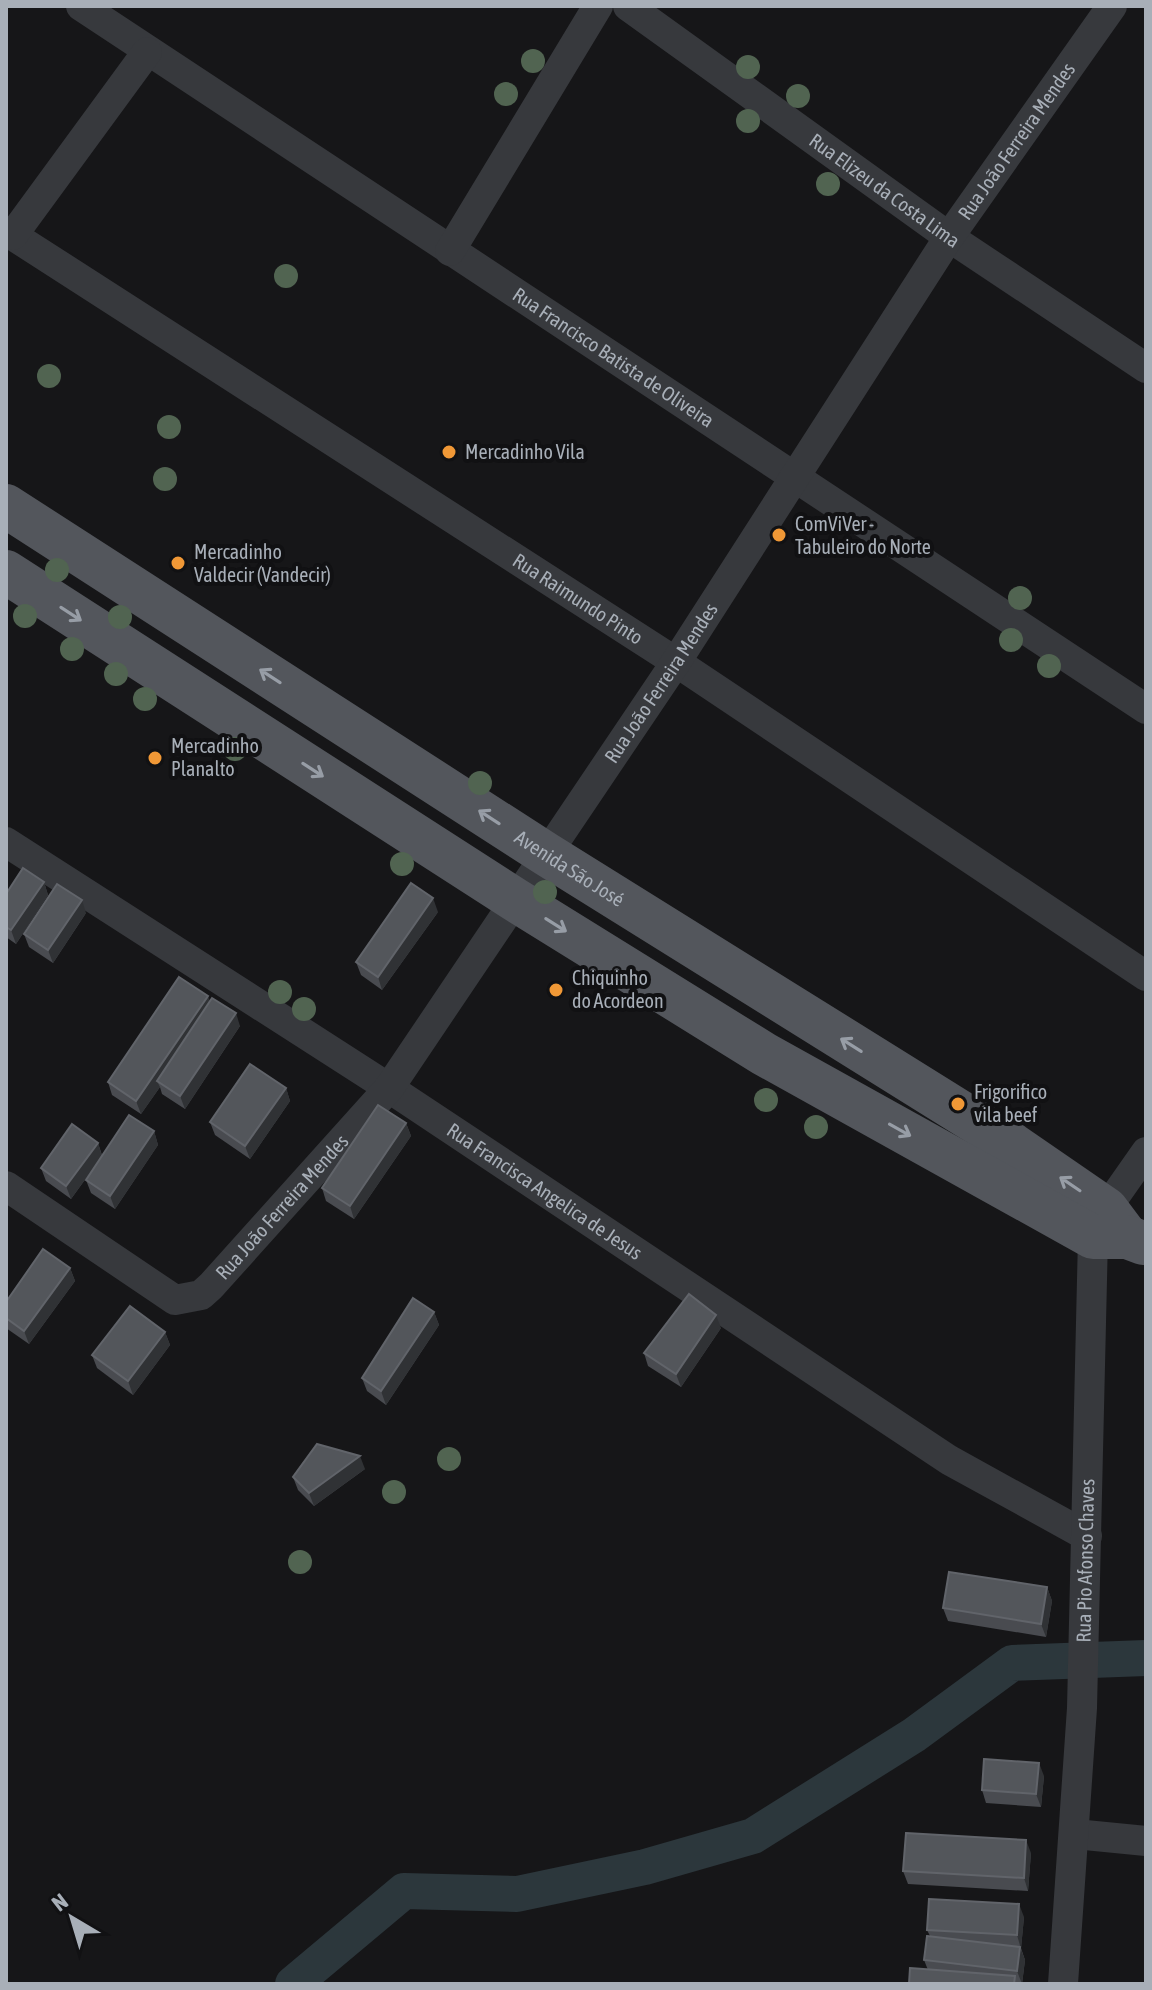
<svg xmlns="http://www.w3.org/2000/svg" width="1152" height="1990" font-family="'Asap Condensed',sans-serif">
  <style>
    .lines { fill: none; stroke-linecap: round; stroke-linejoin: round }
    .canal { stroke: #2c373c; stroke-width: 36 }
    .minor { stroke: #37393d; stroke-width: 30 }
    .primary { stroke: #53565c; stroke-width: 44 }
    .tree { fill: #516451 }
    .wall { fill: #494b50 }
    .shaded-wall { fill: #303235 }
    .building { fill: #53565b; stroke: #61646a; stroke-width: 2 }
    .oneway { stroke: #979da6 }
    .poi-dot { fill: #f09836; stroke: #111113; stroke-width: 3 }
    .labels { text-anchor: middle; stroke-width: 8; stroke-linejoin: round; paint-order: stroke }
    .street-label { font-size: 20px; fill: #a8afb8; stroke: #111113 }
    .poi-label { font-size: 20px; fill: #a8afb8; stroke: #111113; text-anchor: start }
  </style>
  <rect width="100%" height="100%" fill="#161618"/>
  <g class="lines">
    <path class="canal" d="M293,1984L404,1891L517,1894L645,1867L753,1836L914,1735L1012,1663L1146,1658"/>
    <g class="minor">
      <path id="s1" d="M81,6L1146,709"/>
      <path id="s2" d="M628,6L949,237L1146,368"/>
      <path id="s3" d="M6,231L676,662L1146,976"/>
      <path d="M13,235L147,52"/>
      <path d="M450,251L598,6"/>
      <path id="s4" d="M6,842L389,1088L949,1460L1087,1536"/>
      <path id="s5" d="M6,1186L175,1300L201,1295L211,1286L389,1088L676,662L949,237L1112,6"/>
      <path d="M1075,1834L1146,1841"/>
      <path id="s6" d="M1063,1984L1082,1708L1093,1237L1106,1209L1146,1152"/>
    </g>
    <g class="primary">
      <path id="s7" d="M6,506L546,854L1013,1145L1106,1209L1127,1237"/>
      <path d="M6,572L514,899L764,1054L1093,1237H1127L1143,1243"/>
    </g>
  </g>
  <g class="tree">
    <circle cx="533" cy="61" r="12"/>
    <circle cx="748" cy="67" r="12"/>
    <circle cx="506" cy="94" r="12"/>
    <circle cx="798" cy="96" r="12"/>
    <circle cx="748" cy="121" r="12"/>
    <circle cx="828" cy="184" r="12"/>
    <circle cx="286" cy="276" r="12"/>
    <circle cx="49" cy="376" r="12"/>
    <circle cx="169" cy="427" r="12"/>
    <circle cx="165" cy="479" r="12"/>
    <circle cx="57" cy="570" r="12"/>
    <circle cx="1020" cy="598" r="12"/>
    <circle cx="25" cy="616" r="12"/>
    <circle cx="120" cy="617" r="12"/>
    <circle cx="1011" cy="640" r="12"/>
    <circle cx="72" cy="649" r="12"/>
    <circle cx="1049" cy="666" r="12"/>
    <circle cx="116" cy="674" r="12"/>
    <circle cx="145" cy="699" r="12"/>
    <circle cx="235" cy="749" r="12"/>
    <circle cx="480" cy="783" r="12"/>
    <circle cx="402" cy="864" r="12"/>
    <circle cx="545" cy="892" r="12"/>
    <circle cx="280" cy="992" r="12"/>
    <circle cx="304" cy="1009" r="12"/>
    <circle cx="766" cy="1100" r="12"/>
    <circle cx="816" cy="1127" r="12"/>
    <circle cx="449" cy="1459" r="12"/>
    <circle cx="394" cy="1492" r="12"/>
    <circle cx="300" cy="1562" r="12"/>
  </g>
  <g class="wall">
    <path d="M44,882L48,895L16,944L6,937V894Z"/>
    <path d="M438,912L382,990L361,975L356,962Z"/>
    <path d="M86,913L53,963L29,947L24,934Z"/>
    <path d="M210,1002L240,1026L185,1109L162,1094L160,1087L141,1114L112,1095L108,1082Z"/>
    <path d="M286,1088L290,1101L250,1159L215,1135L210,1122Z"/>
    <path d="M406,1123L411,1136L354,1219L326,1201L322,1188Z"/>
    <path d="M154,1131L158,1145L115,1209L91,1193L86,1180L97,1163L71,1199L46,1181L41,1168L98,1143L102,1155Z"/>
    <path d="M70,1268L75,1281L29,1344L6,1328V1302Z"/>
    <path d="M434,1312L439,1325L386,1405L367,1391L362,1378Z"/>
    <path d="M721,1328L681,1387L648,1366L644,1353Z"/>
    <path d="M165,1332L170,1345L133,1395L97,1368L92,1355Z"/>
    <path d="M365,1469L314,1506L298,1490L293,1477Z"/>
    <path d="M1047,1587L1052,1601L1046,1637L948,1621L943,1608Z"/>
    <path d="M1044,1776L1041,1807L986,1803L982,1790Z"/>
    <path d="M1031,1853L1028,1891L908,1884L903,1871Z"/>
    <path d="M1024,1917L1021,1948L1025,1960L1022,1984H909L928,1970L924,1960L930,1936L927,1930Z"/>
  </g>
  <g class="shaded-wall">
    <path d="M44,882L48,895L16,944L11,930Z"/>
    <path d="M433,898L438,912L382,990L378,977Z"/>
    <path d="M82,900L86,913L53,963L48,950Z"/>
    <path d="M208,996L213,1010L157,1081L160,1087L141,1114L136,1101Z"/>
    <path d="M236,1013L240,1026L185,1109L180,1096Z"/>
    <path d="M286,1088L290,1101L250,1159L245,1146Z"/>
    <path d="M406,1123L411,1136L354,1219L350,1206Z"/>
    <path d="M154,1131L158,1145L115,1209L110,1196Z"/>
    <path d="M98,1143L102,1156L71,1199L66,1186Z"/>
    <path d="M70,1268L75,1281L29,1344L24,1331Z"/>
    <path d="M434,1312L439,1325L386,1405L381,1391Z"/>
    <path d="M716,1315L721,1328L681,1387L676,1374Z"/>
    <path d="M165,1332L170,1345L133,1395L128,1381Z"/>
    <path d="M360,1456L365,1469L314,1506L309,1493Z"/>
    <path d="M1047,1587L1052,1601L1046,1637L1041,1624Z"/>
    <path d="M1039,1763L1044,1776L1041,1807L1036,1794Z"/>
    <path d="M1026,1840L1031,1853L1028,1891L1024,1878Z"/>
    <path d="M1019,1904L1024,1917L1021,1949L1017,1935Z"/>
    <path d="M1020,1947L1025,1960L1022,1984L1017,1971Z"/>
  </g>
  <g class="building">
    <path d="M23,868L44,882L11,930L6,927V894Z"/>
    <path d="M411,883L433,898L378,977L356,962Z"/>
    <path d="M57,884L82,900L48,950L24,934Z"/>
    <path d="M179,977L208,996L136,1101L108,1082Z"/>
    <path d="M212,998L236,1013L180,1096L157,1081Z"/>
    <path d="M250,1064L286,1088L245,1146L210,1122Z"/>
    <path d="M378,1105L406,1123L350,1206L322,1188Z"/>
    <path d="M129,1115L154,1131L110,1196L86,1180Z"/>
    <path d="M72,1124L98,1143L66,1186L41,1168Z"/>
    <path d="M43,1249L70,1268L24,1331L6,1318V1302Z"/>
    <path d="M689,1294L716,1315L676,1374L644,1353Z"/>
    <path d="M413,1298L434,1312L381,1391L362,1378Z"/>
    <path d="M130,1306L165,1332L128,1381L92,1355Z"/>
    <path d="M317,1444L360,1456L309,1493L293,1477Z"/>
    <path d="M949,1572L1047,1587L1041,1624L943,1608Z"/>
    <path d="M984,1759L1039,1763L1036,1794L982,1790Z"/>
    <path d="M906,1833L1026,1840L1024,1878L903,1871Z"/>
    <path d="M929,1899L1019,1904L1017,1935L927,1930Z"/>
    <path d="M927,1936L1020,1947L1017,1971L924,1960Z"/>
    <path d="M910,1968L1015,1976L1014,1984H909Z"/>
  </g>
  <defs><path id="oneway-shaft" d="M-6 0H5M1.5-3L5.5 0L1.5 3" fill="none" stroke-width="1.6" stroke-linecap="round" stroke-linejoin="round" transform="scale(2)"/></defs>
  <g class="oneway">
    <use href="#oneway-shaft" transform="translate(71 614) rotate(33)"/>
    <use href="#oneway-shaft" transform="translate(270 676) rotate(-147)"/>
    <use href="#oneway-shaft" transform="translate(313 770) rotate(33)"/>
    <use href="#oneway-shaft" transform="translate(489 817) rotate(-147)"/>
    <use href="#oneway-shaft" transform="translate(556 925) rotate(32)"/>
    <use href="#oneway-shaft" transform="translate(851 1045) rotate(-148)"/>
    <use href="#oneway-shaft" transform="translate(900 1130) rotate(29)"/>
    <use href="#oneway-shaft" transform="translate(1070 1184) rotate(-146)"/>
  </g>
  <g class="poi-dot">
    <circle cx="449" cy="452" r="8"/>
    <circle cx="779" cy="535" r="8"/>
    <circle cx="178" cy="563" r="8"/>
    <circle cx="155" cy="758" r="8"/>
    <circle cx="556" cy="990" r="8"/>
    <circle cx="958" cy="1104" r="8"/>
  </g>
  <g class="labels">
    <g class="street-label">
      <text dy="7" stroke="none"><textPath href="#s5" startOffset="1646">Rua João Ferreira Mendes</textPath></text>
      <text dy="7" stroke="none"><textPath href="#s2" startOffset="316">Rua Elizeu da Costa Lima</textPath></text>
      <text dy="7" stroke="none"><textPath href="#s1" startOffset="638">Rua Francisco Batista de Oliveira</textPath></text>
      <text dy="7" stroke="none"><textPath href="#s3" startOffset="680">Rua Raimundo Pinto</textPath></text>
      <text dy="7" stroke="none"><textPath href="#s5" startOffset="998">Rua João Ferreira Mendes</textPath></text>
      <text dy="7" stroke="none"><textPath href="#s7" startOffset="670">Avenida São José</textPath></text>
      <text dy="7" stroke="none"><textPath href="#s4" startOffset="642">Rua Francisca Angelica de Jesus</textPath></text>
      <text dy="7" stroke="none"><textPath href="#s5" startOffset="350">Rua João Ferreira Mendes</textPath></text>
      <text dy="7" stroke="none"><textPath href="#s6" startOffset="424">Rua Pio Afonso Chaves</textPath></text>
    </g>
    <g class="poi-label">
      <text x="465" y="459">Mercadinho Vila</text>
      <text x="795" y="531">ComViVer -<tspan x="795" dy="23">Tabuleiro do Norte</tspan></text>
      <text x="194" y="559">Mercadinho<tspan x="194" dy="23">Valdecir (Vandecir)</tspan></text>
      <text x="171" y="753">Mercadinho<tspan x="171" dy="23">Planalto</tspan></text>
      <text x="572" y="985">Chiquinho<tspan x="572" dy="23">do Acordeon</tspan></text>
      <text x="974" y="1099">Frigorifico<tspan x="974" dy="23">vila beef</tspan></text>
    </g>
  </g>
  <rect width="1152" height="1990" fill="none" stroke="#a8afb8" stroke-width="16"/>
  <g transform="translate(72 1918) rotate(322)" stroke="#111113" stroke-width="6" paint-order="stroke">
  <path d="M0-6L14 30L0 20L-14 30Z" fill="#a8afb8"/>
  <text y="-12" font-size="22" font-weight="bold" text-anchor="middle" fill="#a8afb8">N</text>
  </g>
</svg>
